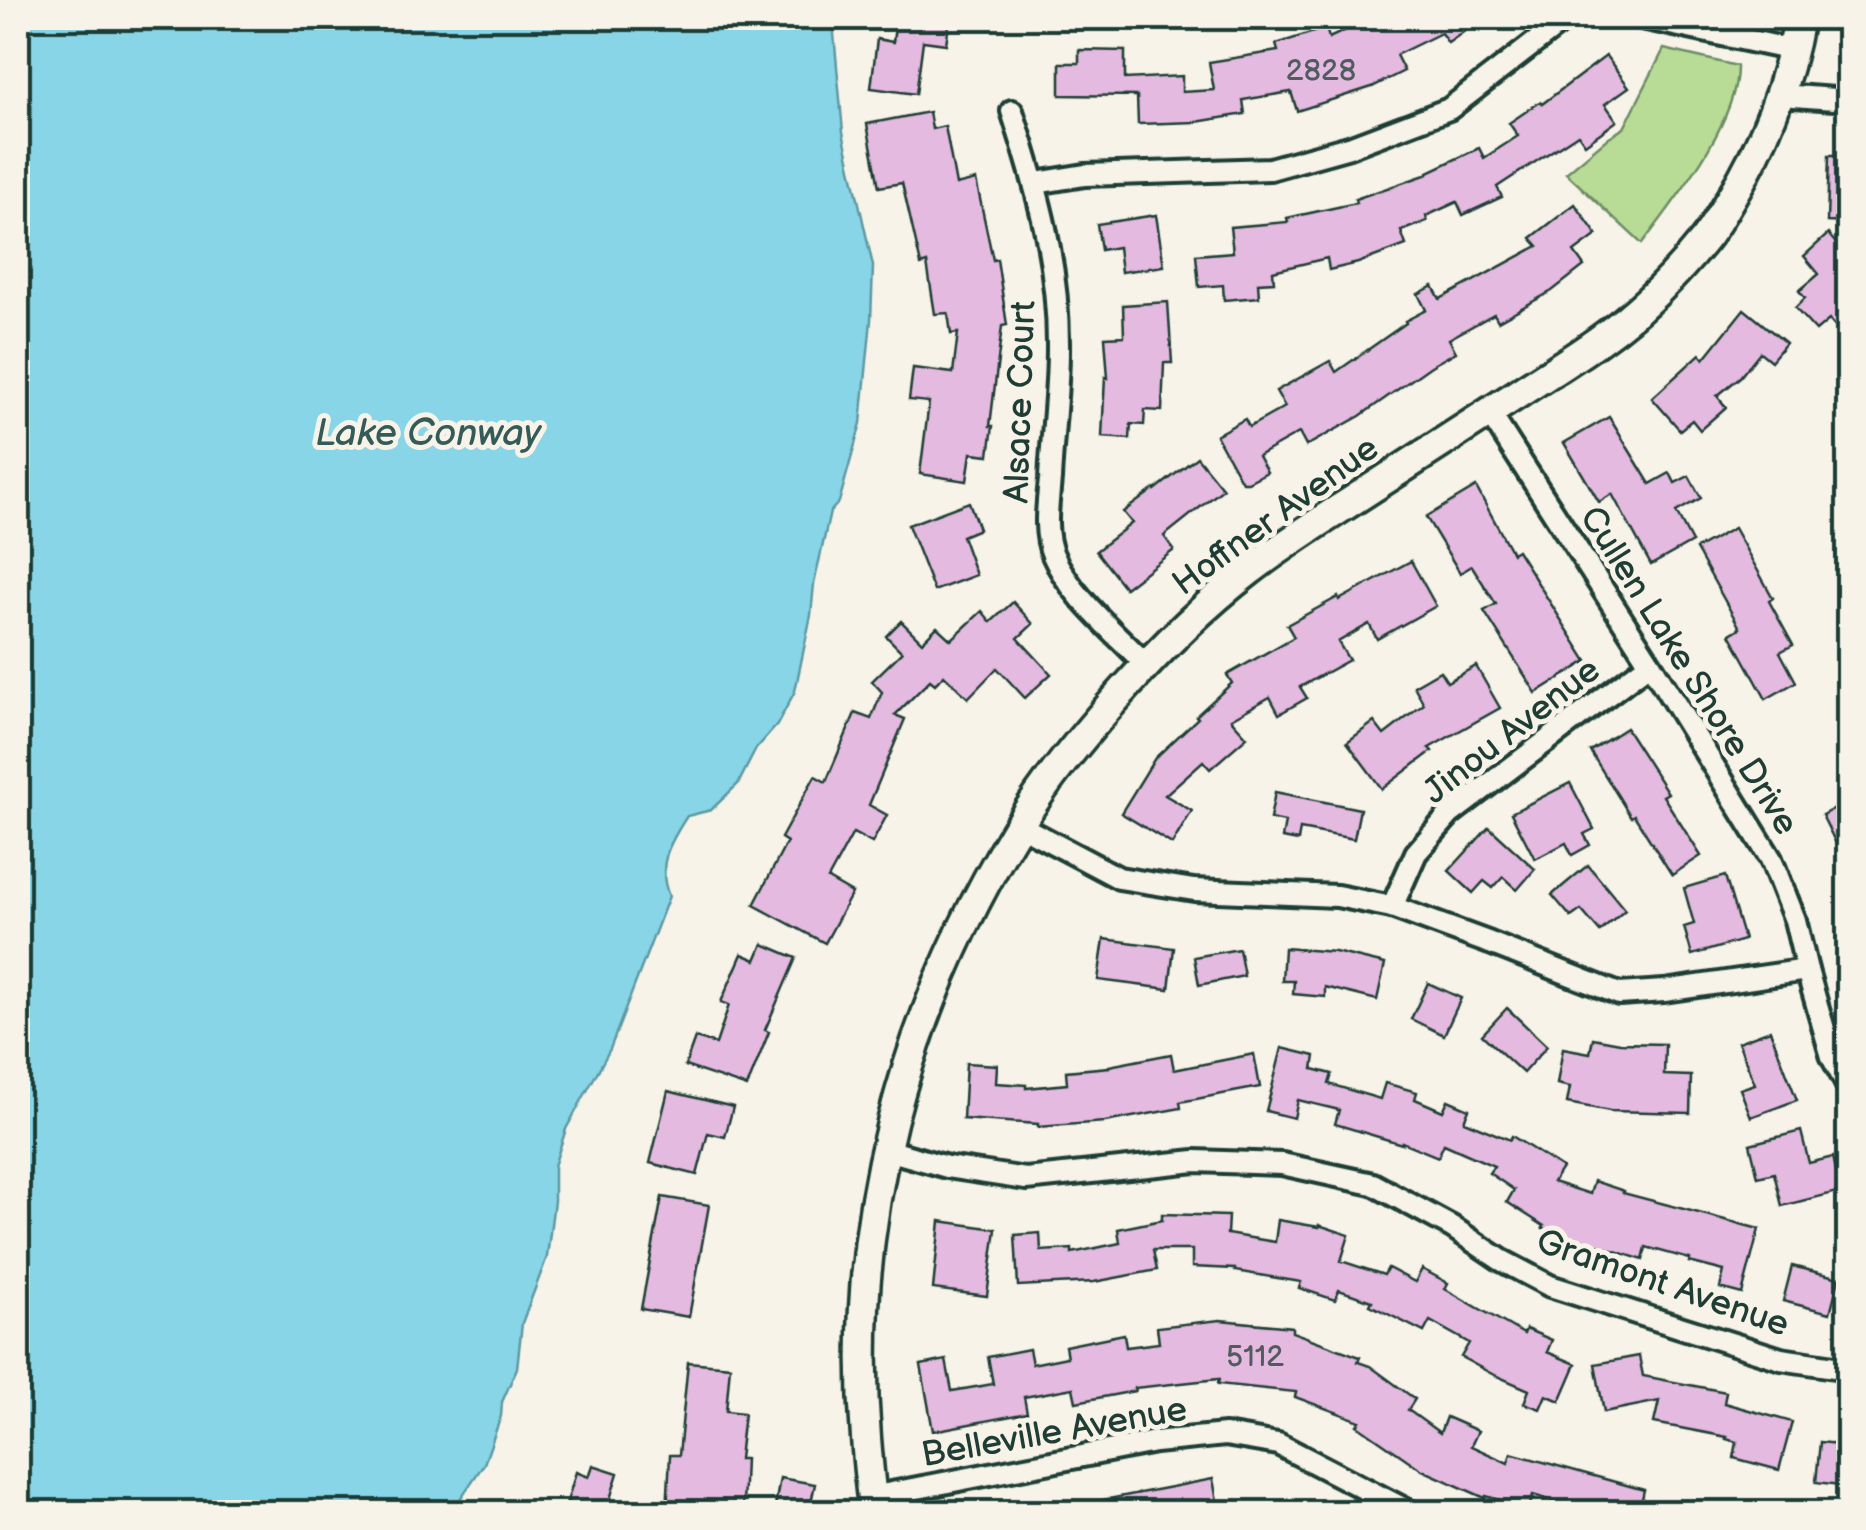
<svg xmlns="http://www.w3.org/2000/svg" width="1866" height="1530" font-family="'Balsamiq Sans',sans-serif">
  <style>
    .green { fill: #b8dc96; stroke: #6c8c65; stroke-width: 2.5 }
    .water { fill: #88d5e8; stroke: #5e98a0; stroke-width: 2.5 }
    .building { fill: #e5bae0; stroke: #1f3d34; stroke-width: 2.5 }
    .lines { fill: none; stroke-linecap: round; stroke-linejoin: round }
    .street-casing { stroke: #1f3d34; stroke-width: 28 }
    .secondary-casing { stroke: #1f3d34; stroke-width: 35 }
    .street { stroke: #f7f3e8; stroke-width: 20 }
    .secondary { stroke: #f7f3e8; stroke-width: 28 }
    .labels { text-anchor: middle; stroke-width: 10; stroke-linejoin: round; paint-order: stroke }
    .number-label { font-size: 30px; fill: #505c5f }
    .street-label { font-size: 35px; fill: #1f3d34; stroke: #f7f3e8 }
    .water-label { font-size: 38px; font-style: italic; fill: #345b58; stroke: #f7f3e8 }
  </style>
  <rect width="100%" height="100%" fill="#f7f3e8"/>
  <filter id="ink" filterUnits="userSpaceOnUse"><feTurbulence type="fractalNoise" baseFrequency=".01" numOctaves="2"/><feDisplacementMap in="SourceGraphic" scale="20" xChannelSelector="R" yChannelSelector="G"/><feConvolveMatrix kernelMatrix="1 2 1 2 8 2 1 2 1" color-interpolation-filters="sRGB"/></filter>
  <g filter="url(#ink)">
    <path class="green" d="M1664,49L1737,66C1738,122 1675,200 1642,244L1566,173L1609,137L1624,128Z"/>
    <path class="water" d="M18,18H835L834,34L843,132L873,266L871,320L861,423L839,502L830,512L814,584L811,615L795,691L777,725L756,749L738,784L711,810L687,816C670,842 656,865 669,896L610,1049L566,1129L554,1166V1201L547,1257L522,1323L517,1368L502,1402L501,1416L484,1464L460,1499L454,1512H18Z"/>
    <g class="building">
      <path d="M896,18H950L946,44L923,41L916,94L871,88L877,39L893,42Z"/>
      <path d="M1372,18H1483L1448,43L1441,33L1396,55L1404,71L1372,87L1297,111L1291,92L1243,100L1245,114L1196,122L1138,124L1137,96L1060,95V63H1079V50L1125,51V79L1182,76V92L1214,90L1209,62L1278,51L1276,44L1326,28L1329,38Z"/>
      <path d="M1606,56L1629,87L1605,104L1617,121L1585,144L1578,134L1497,187L1502,197L1463,215L1457,202L1426,216L1427,221L1401,231L1406,245L1358,263L1329,270L1327,258L1273,271L1274,282L1258,283L1259,297L1224,300L1223,285L1199,287L1196,255L1233,252L1230,227L1288,222L1287,218L1356,203L1355,199L1428,174V172L1479,148L1484,158L1518,136L1509,123L1540,102L1542,104Z"/>
      <path d="M929,112L932,129L945,126L956,185L976,180L993,260L997,259L1007,325L1002,326L990,426H993L989,455L971,453L967,481L920,474L929,402L909,400L913,368L953,373L958,333L951,334L948,313L935,314L927,263L921,265L902,183L879,187L867,124Z"/>
      <path d="M1829,155H1848V223L1827,222Z"/>
      <path d="M1575,204L1597,235L1574,252L1584,266L1552,291L1498,321L1494,314L1449,339L1456,352L1431,366L1360,416L1306,446L1299,433L1258,456L1267,472L1248,482H1242L1216,435L1245,419L1249,427L1285,407L1276,391L1330,361L1336,372L1406,323L1405,321L1426,310L1418,294L1433,286L1440,299L1538,246L1531,238Z"/>
      <path d="M1156,215L1164,266L1121,272L1118,247L1101,250L1097,224Z"/>
      <path d="M1828,234L1848,257V321L1838,330L1829,320L1816,331L1795,308L1805,298L1799,291L1819,274L1804,256Z"/>
      <path d="M1168,302L1172,363H1164L1162,411L1145,410L1144,425L1131,424L1130,439L1102,437L1105,377L1108,378L1105,337L1124,336L1123,305Z"/>
      <path d="M1744,309L1786,343L1771,361L1760,352L1740,377L1717,396L1726,407L1700,430L1692,420L1680,430L1652,398L1700,354L1704,359Z"/>
      <path d="M1609,417L1650,484L1670,473L1675,483L1689,476L1701,498L1676,512L1692,542L1651,565L1612,494L1599,502L1564,443Z"/>
      <path d="M1197,457L1223,489L1164,536L1174,550L1125,588L1096,551L1132,523L1123,512L1154,489L1155,490Z"/>
      <path d="M1476,487L1512,553L1517,550L1587,661L1536,693L1484,611L1496,604L1472,566L1460,573L1426,517Z"/>
      <path d="M969,502L979,529L962,536L976,575L934,591L908,525Z"/>
      <path d="M1734,528L1773,598L1769,601L1793,645L1780,652L1796,682L1766,699L1730,634L1740,628L1696,549Z"/>
      <path d="M1411,561L1436,606L1377,639L1369,624L1338,642L1349,660L1300,687L1307,698L1279,714L1270,697L1231,719L1247,737L1210,769L1203,761L1165,795L1192,811L1172,844L1121,813L1155,758L1198,718L1196,716L1232,683L1227,675L1294,637L1287,625L1338,597L1339,600Z"/>
      <path d="M1013,602L1033,624L1018,638L1051,674L1025,698L997,668L968,698L944,675L935,684L930,680L895,715L905,719L869,805L887,815L872,843L853,833L828,879L852,893L825,943L754,905L787,842L781,838L815,776L826,782L855,713L871,719L882,692L872,681L902,652L886,636L901,621L922,642L937,627L951,640L982,611L991,622Z"/>
      <path d="M1476,666L1500,708L1429,748L1432,751L1382,789L1347,742L1374,722L1384,735L1424,704L1414,686L1440,671L1447,682Z"/>
      <path d="M1626,728L1668,793L1663,796L1701,856L1672,875L1634,815L1631,817L1590,751Z"/>
      <path d="M1570,783L1594,829L1584,834L1590,845L1572,855L1566,843L1535,859L1511,813Z"/>
      <path d="M1275,792L1360,809L1354,839L1300,829L1298,841L1282,838L1285,822L1270,819Z"/>
      <path d="M1848,801V868L1822,815Z"/>
      <path d="M1489,827L1535,869L1517,890L1503,877L1493,888L1484,881L1473,893L1449,871Z"/>
      <path d="M1588,865L1625,910L1600,932L1581,910L1571,917L1552,895Z"/>
      <path d="M1725,876L1744,940L1692,955L1684,927L1694,924L1684,888Z"/>
      <path d="M1104,939L1174,948L1169,989L1098,980Z"/>
      <path d="M763,944L796,958L765,1030L769,1032L747,1087L685,1066L695,1038L716,1044L729,1005L721,1002L742,954L756,960Z"/>
      <path d="M1284,948L1335,952L1385,964L1377,1000L1325,987V997L1293,994L1294,981H1282Z"/>
      <path d="M1239,949L1244,976L1199,985L1194,957Z"/>
      <path d="M1428,983L1461,998L1444,1035L1411,1019Z"/>
      <path d="M1507,1008L1547,1046L1523,1073L1482,1035Z"/>
      <path d="M1770,1030L1797,1100L1751,1117L1740,1089L1755,1084L1738,1042Z"/>
      <path d="M1593,1038L1620,1043L1665,1044L1664,1075L1691,1076L1690,1113L1610,1111L1567,1103L1570,1087L1557,1084L1563,1048L1590,1053Z"/>
      <path d="M1282,1048L1315,1056L1313,1069L1332,1074L1329,1084L1380,1099L1385,1083L1417,1092L1415,1099L1443,1111L1448,1100L1469,1109L1464,1121L1510,1140L1512,1136L1562,1168L1553,1182L1590,1194L1594,1181L1624,1191L1623,1193L1759,1229L1742,1294L1720,1288L1724,1271L1689,1262L1690,1259L1646,1247L1643,1260L1543,1228L1544,1226L1507,1202L1514,1190L1489,1173L1494,1166L1444,1144L1438,1157L1402,1142V1144L1335,1124L1339,1110L1298,1100L1294,1118L1266,1111Z"/>
      <path d="M1171,1054L1174,1070L1254,1054L1260,1087L1180,1102L1181,1108L1105,1122L1038,1127V1124L963,1119L966,1063L997,1065L996,1083L1026,1085V1088L1067,1084L1066,1071L1109,1067V1066Z"/>
      <path d="M668,1091L733,1107L725,1137L708,1133L697,1175L650,1163Z"/>
      <path d="M1801,1131L1809,1163L1833,1157L1841,1191L1782,1206L1774,1173L1758,1177L1750,1144Z"/>
      <path d="M662,1197L709,1205L689,1317L641,1309Z"/>
      <path d="M1162,1214L1228,1216L1227,1234L1275,1242L1278,1220L1319,1227V1225L1349,1235L1341,1261L1384,1275L1388,1268L1415,1282L1422,1269L1448,1283L1445,1289L1524,1334L1526,1329L1552,1340L1547,1352L1576,1364L1560,1401L1546,1395L1540,1409L1524,1403L1529,1390L1492,1374L1461,1357L1469,1343L1430,1321L1424,1332L1370,1305L1372,1301L1339,1290L1335,1300L1299,1288L1301,1282L1235,1271V1269L1192,1267V1250H1153L1157,1270L1094,1282L1018,1286L1015,1235L1040,1233L1041,1251L1072,1249V1253L1120,1243L1118,1229L1162,1220Z"/>
      <path d="M940,1221L996,1229L987,1296L933,1289Z"/>
      <path d="M1792,1266L1839,1278L1830,1313L1783,1301Z"/>
      <path d="M1220,1320L1292,1327V1332L1360,1357L1358,1362L1370,1366L1415,1399L1408,1410L1440,1433L1446,1417L1478,1431L1471,1446L1508,1463L1511,1453L1644,1490L1639,1512H1569L1570,1506L1533,1495L1529,1508L1486,1496L1485,1498L1422,1470L1357,1425L1360,1421L1295,1397L1296,1392L1218,1384L1219,1379L1134,1388L1135,1391L1076,1402L1073,1388L1024,1397L1027,1413L933,1431L921,1365L946,1360L952,1391L993,1384L988,1357L1029,1349L1032,1364L1067,1357L1065,1346L1124,1334L1126,1347L1159,1343L1157,1327Z"/>
      <path d="M1639,1356L1643,1376L1726,1392L1724,1403L1792,1422L1779,1470L1734,1458L1737,1442L1726,1439L1727,1437L1654,1423L1659,1401L1604,1412L1595,1364Z"/>
      <path d="M688,1362L730,1366L726,1411L744,1413L739,1459H745L743,1506L698,1503L697,1512H667L670,1455H679Z"/>
      <path d="M1820,1442L1848,1445V1486L1816,1482Z"/>
      <path d="M593,1465L618,1473L606,1512H564L576,1472L589,1477Z"/>
      <path d="M780,1478L815,1484L809,1512H774Z"/>
      <path d="M1213,1479L1219,1512H1077V1505Z"/>
    </g>
    <g class="lines">
      <defs>
        <g id="street">
          <path d="M1642,18L1793,50"/>
          <path d="M1781,95L1848,100"/>
          <path d="M1012,111C1038,191 1059,265 1058,350C1058,393 1052,436 1050,479C1048,504 1043,532 1053,555C1071,597 1115,632 1146,665"/>
          <path d="M1036,183L1085,175L1270,169L1349,147L1449,109L1563,21L1571,18"/>
          <path d="M1489,412L1650,663L1771,859L1795,920L1807,970L1832,1057L1848,1087"/>
          <path d="M1019,825L1119,878L1194,890L1337,896L1392,907L1490,943L1619,994L1664,991L1807,970"/>
          <path d="M1392,907L1416,853L1450,814L1650,663"/>
          <path d="M884,1149L947,1167L1026,1179L1195,1161L1282,1164L1373,1184L1452,1227L1501,1260L1550,1286L1781,1359L1848,1369"/>
          <path d="M871,1497L1155,1442L1225,1435L1278,1444L1410,1512"/>
        </g>
        <path id="secondary" d="M874,1512C870,1488 868,1463 866,1438C848,1220 904,1014 1017,828C1046,780 1083,736 1120,694C1160,649 1202,607 1249,571C1284,544 1321,521 1358,497C1411,463 1464,429 1516,395C1545,376 1575,358 1602,338C1640,311 1675,276 1704,240C1714,228 1721,214 1729,201C1765,142 1787,85 1799,18"/>
      </defs>
      <use href="#street" class="street-casing"/>
      <use href="#secondary" class="secondary-casing"/>
      <use href="#street" class="street"/>
      <use href="#secondary" class="secondary"/>
    </g>
  </g>
  <g class="labels">
    <g class="number-label">
      <text x="1321" y="80">2828</text>
      <text x="1255" y="1366">5112</text>
    </g>
    <g class="street-label">
      <text transform="translate(1019 402) rotate(-88)" y="12">Alsace Court</text>
      <text transform="translate(1275 515) rotate(-36)" y="12">Hoffner Avenue</text>
      <text transform="translate(1690 670) rotate(58)" y="12">Cullen Lake Shore Drive</text>
      <text transform="translate(1511 730) rotate(-38)" y="12">Jinou Avenue</text>
      <text transform="translate(1663 1282) rotate(19)" y="12">Gramont Avenue</text>
      <text transform="translate(1054 1431) rotate(-10)" y="12">Belleville Avenue</text>
    </g>
    <g class="water-label">
      <text x="428" y="445">Lake Conway</text>
    </g>
  </g>
  <rect width="1866" height="1530" fill="none" stroke="#f7f3e8" stroke-width="60"/>
  <rect x="30" y="30" width="1806" height="1470" fill="none" stroke="#1f3d34" stroke-width="4" filter="url(#ink)"/>
</svg>
